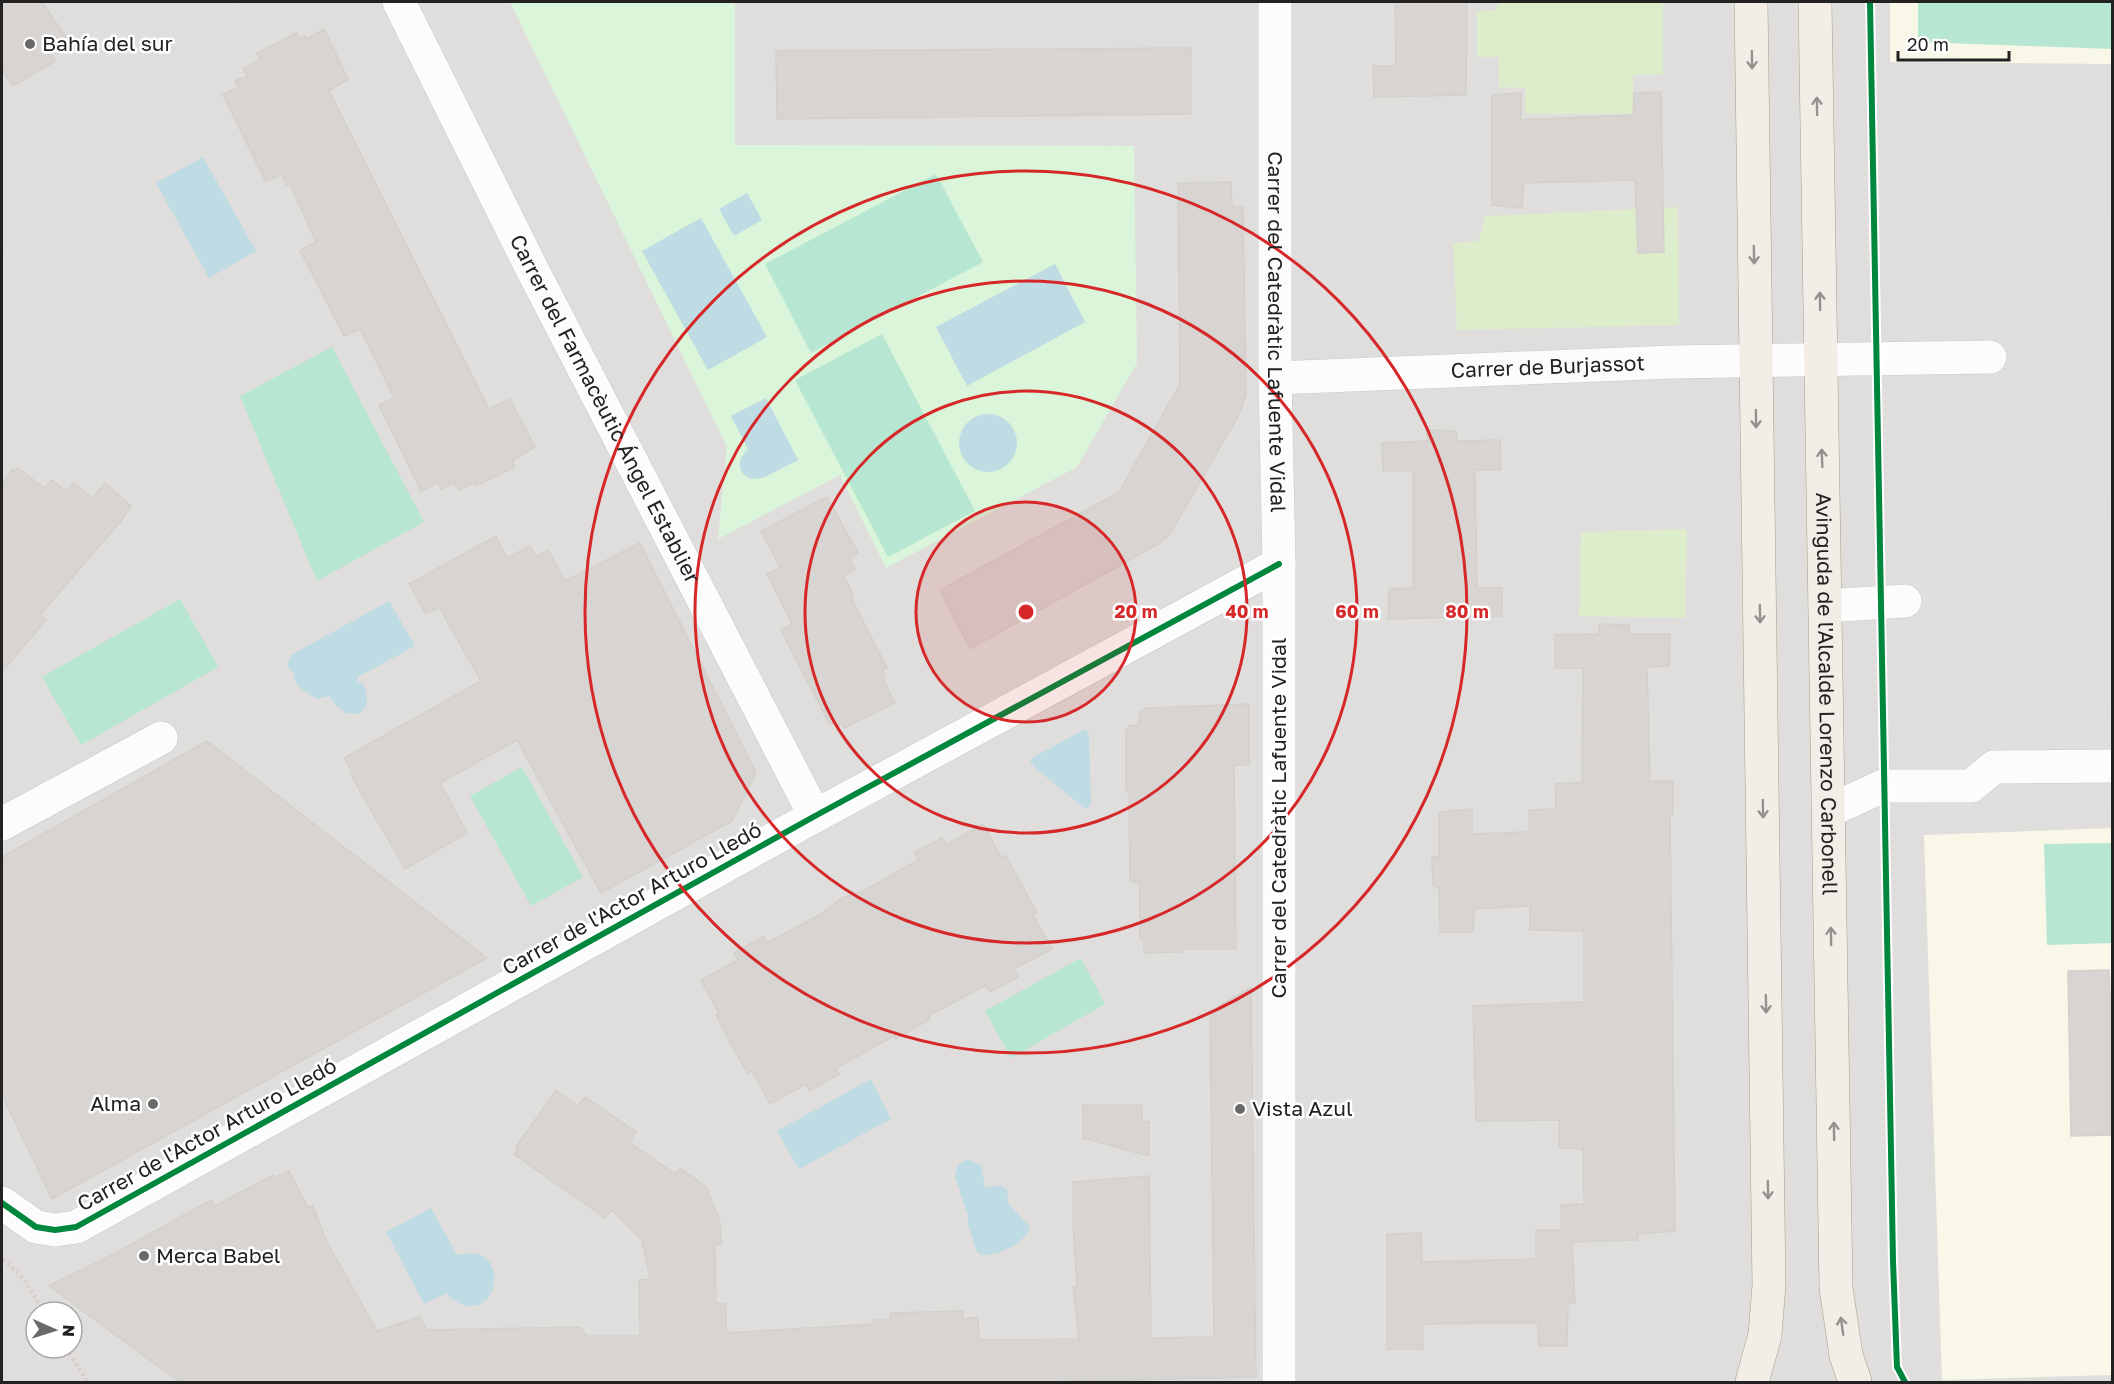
<svg xmlns="http://www.w3.org/2000/svg" width="2114" height="1384" font-family="'Golos Text',sans-serif">
  <style>
    .residential { fill: #dfdedc; fill-rule: evenodd }
    .education { fill: #f8f7e8 }
    .grass { fill: #ddeccb }
    .park { fill: #daf5da }
    .pitch { fill: #b7e6d2 }
    .parking { fill: #e0dfde }
    .water { fill: #bfdbe3 }
    .building { fill: #d7d4d2; stroke: #d3d0cc; stroke-width: 1.5 }
    .lines { fill: none; stroke-linecap: round; stroke-linejoin: round }
    .minor-casing { stroke: #c9c8c7; stroke-width: 34 }
    .major-casing { stroke: #a79c86; stroke-width: 34 }
    .path { stroke: #dccecd; stroke-width: 4; stroke-dasharray: 3 3; stroke-linecap: butt }
    .minor { stroke: #fdfcfc; stroke-width: 33 }
    .major { stroke: #f3ede7; stroke-width: 33 }
    .cycleway-casing { stroke: #fff; stroke-width: 10 }
    .cycleway { stroke: #00873e; stroke-width: 6 }
    .oneway { stroke: #95928e }
    .ring { fill: none; stroke: #d62828; stroke-width: 3 }
    .poi-dot { fill: #6a6968; stroke: #fff; stroke-width: 2 }
    .labels { text-anchor: middle; stroke-width: 5; stroke-linejoin: round; paint-order: stroke }
    .poi-label { font-size: 21px; fill: #222; stroke: #fff; text-anchor: start }
    .street-label { font-size: 21px; fill: #222; stroke: #fff }
    .centre { fill: #d62828; stroke: #fff; stroke-width: 3 }
    .ring-label { font-size: 18px; text-anchor: middle; font-weight: bold; fill: #d62828; stroke: #fff; stroke-width: 5; stroke-linejoin: round; paint-order: stroke }
  </style>
  <rect width="100%" height="100%" fill="#f0eeeb"/>
  <path class="residential" d="M2,2H2112V1382H2ZM36,1312H72V1348H36Z"/>
  <g class="education">
    <path d="M1890,2H2112V64L1890,62Z"/>
    <path d="M2112,828V1375L1942,1380L1924,835Z"/>
  </g>
  <g class="grass">
    <path d="M1499,2H1663V75H1633V114H1525V88L1499,87V57H1477V11H1495Z"/>
    <path d="M1678,207L1679,325L1457,330L1453,243L1478,241L1486,216Z"/>
    <path d="M1687,529L1685,618L1579,616L1581,532Z"/>
  </g>
  <path class="park" d="M510,2H735V145L1134,146L1137,363L1077,467L886,568L840,475L718,539L727,447Z"/>
  <g class="pitch">
    <path d="M1918,2H2112V49L1918,42Z"/>
    <path d="M936,174L983,262L811,353L765,264Z"/>
    <path d="M882,334L975,511L888,557L795,380Z"/>
    <path d="M332,347L424,522L317,581L240,396Z"/>
    <path d="M180,599L218,667L81,745L42,677Z"/>
    <path d="M522,767L583,877L531,906L470,796Z"/>
    <path d="M2112,843V943L2047,945L2044,844Z"/>
    <path d="M1081,958L1105,1004L1011,1058L985,1011Z"/>
  </g>
  <g class="parking">
    <path d="M73,2H231L234,7L117,72Z"/>
    <path d="M1446,109L1448,331L1311,334L1308,110Z"/>
    <path d="M1984,214H2112V497L1996,503Z"/>
    <path d="M30,240L108,383L2,442V256Z"/>
    <path d="M1683,383L1684,508L1549,510L1547,384Z"/>
    <path d="M214,386L317,581L226,635L93,453Z"/>
    <path d="M2112,523V704L1906,706L1904,525Z"/>
    <path d="M2112,725V809L1924,810L1920,729Z"/>
  </g>
  <g class="water">
    <path d="M203,157L256,251L209,278L156,183Z"/>
    <path d="M747,193L762,220L734,236L719,209Z"/>
    <path d="M701,218L767,337L708,370L642,251Z"/>
    <path d="M1055,264L1085,322L967,386L936,327Z"/>
    <path d="M766,398L798,460L763,478L751,479C736,472 737,459 748,449L731,416Z"/>
    <circle cx="988" cy="443" r="29"/>
    <path d="M389,601L415,646L358,677V682L363,684C371,698 368,719 347,713C339,711 334,702 329,696L317,699C307,692 293,687 294,674L287,665L291,655Z"/>
    <path d="M1085,729L1087,730L1089,735L1091,803L1090,806L1085,809L1034,767L1030,761L1032,758Z"/>
    <path d="M871,1079L891,1119L799,1169L777,1131Z"/>
    <path d="M968,1159L981,1165L985,1188L1001,1185L1007,1189L1008,1203L1030,1227C1025,1244 997,1256 980,1255L976,1250L968,1224V1216L955,1176L958,1165Z"/>
    <path d="M431,1208L457,1255C461,1254 466,1253 471,1253C509,1255 497,1319 461,1304C455,1301 450,1299 447,1293L424,1304L386,1232Z"/>
  </g>
  <g class="building">
    <path d="M2,2H42L67,39L49,50L55,61L13,86L2,70Z"/>
    <path d="M1395,2H1467L1466,95L1374,97L1373,66H1396Z"/>
    <path d="M324,29L348,79L329,91L489,409L510,399L535,447L512,461L515,467L476,486L474,483L459,490L454,483L441,490L438,482L421,491L379,405L394,398L377,363L360,329L344,336L300,250L316,242L290,184L287,185L282,174L266,182L223,95L238,87L235,81L248,76L243,69L260,59L257,53L296,33L300,39L305,36L307,39Z"/>
    <path d="M1191,48V114L777,119L776,51Z"/>
    <path d="M1661,92L1664,252L1638,253L1635,180L1524,183L1522,208L1492,205V95L1521,93V120L1633,115L1634,93Z"/>
    <path d="M1231,182L1232,207L1243,206L1246,394L1240,413L1170,534L1160,543L970,649L940,590L1119,492L1180,384L1178,183Z"/>
    <path d="M1427,430L1456,431L1457,441L1500,440L1501,470H1475L1477,588H1502V616L1388,619L1389,589L1413,588V471H1383L1382,443L1427,441Z"/>
    <path d="M18,468L44,488L52,480L66,491L74,483L92,498L105,483L131,506L120,522L40,615L46,620L2,672V484L12,470L15,471Z"/>
    <path d="M827,497L858,553L850,557L855,569L844,576L854,596L851,597L887,668L882,670L885,678L883,679L895,703L844,728L842,723L837,726L835,723L830,725L781,630L792,624L767,574L780,567L761,531Z"/>
    <path d="M496,536L507,558L530,546L536,557L548,550L565,581L640,543L756,773L732,821L601,893L517,740L440,783L467,833L405,869L351,775L353,774L344,758L481,681L439,607L426,614L409,584Z"/>
    <path d="M1599,624L1629,625V634H1670L1669,666L1647,667L1650,781H1673V814H1670L1675,1231L1638,1234V1240L1572,1242L1575,1303L1568,1304L1567,1346H1539L1538,1323H1486L1423,1324V1349H1387V1234L1421,1233L1422,1262L1536,1259V1230H1561V1205L1584,1204L1583,1149L1559,1148V1120L1476,1121L1473,1006L1584,1002V931L1530,930V906L1474,909L1473,932H1440L1439,887L1433,886L1432,856L1439,857V812L1472,809V834L1529,832V810L1556,809V784L1582,782L1583,668H1555V635L1599,634Z"/>
    <path d="M1249,704V765H1234L1236,949H1182V952L1144,953V938H1140V882L1130,881L1129,792H1126V729H1129V726L1138,725L1141,711L1147,708Z"/>
    <path d="M207,741L487,958L52,1199L2,1095V857Z"/>
    <path d="M983,824L1001,857L1006,856L1037,913L1033,915L1052,949L1014,969L1018,977L990,992L986,985L928,1016L930,1019L896,1039L894,1036L836,1068L839,1074L810,1091L806,1084L770,1104L752,1071L748,1073L734,1050L716,1015L719,1014L701,980L738,960L734,953L764,936L767,943L821,914L842,898L864,891L918,860L915,852L942,838L946,845Z"/>
    <path d="M2109,970L2110,994H2112V1135L2071,1136L2068,971Z"/>
    <path d="M1251,987L1256,1377L1010,1383H181L49,1286L114,1254L211,1200L215,1206L273,1175L274,1178L289,1171L308,1208L313,1206L327,1242L377,1331L419,1317L427,1330L580,1327L587,1336H640L639,1280L650,1279L642,1240L612,1210L605,1218L514,1154L518,1149L516,1147L556,1090L578,1106L585,1097L636,1132L629,1142L675,1174L680,1168L706,1187L720,1222L721,1245H715L716,1303L726,1304V1333L873,1324V1320H890V1313L962,1311L963,1319L978,1317L979,1340L1079,1339L1073,1287L1077,1286L1073,1226V1182L1149,1176L1151,1338L1214,1337L1210,1012Z"/>
    <path d="M1083,1105H1142V1121L1149,1122V1156L1083,1138Z"/>
  </g>
  <g class="lines">
    <defs>
      <g id="minor">
        <path id="s1" d="M399,2L532,269L815,816"/>
        <path id="s2" d="M1275,2V378L1279,564V1382"/>
        <path id="s3" d="M1275,378L1672,362L1990,357"/>
        <path d="M1825,606L1905,601"/>
        <path d="M1829,811L1883,786H1971L1994,767L2112,766"/>
        <path d="M2,824L161,738"/>
        <path d="M2,1203L36,1227L55,1230L76,1227L815,816L1279,564"/>
      </g>
      <g id="major">
        <path d="M1751,2L1769,1285L1765,1335L1752,1382"/>
        <path id="s4" d="M1815,2L1836,1288L1846,1355L1855,1382"/>
      </g>
    </defs>
    <use href="#minor" class="minor-casing"/>
    <use href="#major" class="major-casing"/>
    <g class="path">
      <path d="M3,1259L23,1278L44,1312"/>
      <path d="M66,1348L88,1382"/>
    </g>
    <use href="#minor" class="minor"/>
    <use href="#major" class="major"/>
    <defs>
      <g id="cycleway">
        <path d="M1870,2L1893,1261L1897,1367L1905,1382"/>
        <path d="M2,1203L36,1227L55,1230L76,1227L815,816L1279,564"/>
      </g>
    </defs>
    <use href="#cycleway" class="cycleway-casing"/>
    <use href="#cycleway" class="cycleway"/>
  </g>
  <defs><path id="oneway-shaft" d="M-6 0H5M1.5-3L5.5 0L1.5 3" fill="none" stroke-width="1.6" stroke-linecap="round" stroke-linejoin="round" transform="scale(1.5)"/></defs>
  <g class="oneway">
    <use href="#oneway-shaft" transform="translate(1752 60) rotate(89)"/>
    <use href="#oneway-shaft" transform="translate(1817 106) rotate(-91)"/>
    <use href="#oneway-shaft" transform="translate(1754 255) rotate(89)"/>
    <use href="#oneway-shaft" transform="translate(1820 301) rotate(-91)"/>
    <use href="#oneway-shaft" transform="translate(1756 419) rotate(89)"/>
    <use href="#oneway-shaft" transform="translate(1822 458) rotate(-92)"/>
    <use href="#oneway-shaft" transform="translate(1760 614) rotate(89)"/>
    <use href="#oneway-shaft" transform="translate(1763 809) rotate(89)"/>
    <use href="#oneway-shaft" transform="translate(1831 936) rotate(-91)"/>
    <use href="#oneway-shaft" transform="translate(1766 1004) rotate(89)"/>
    <use href="#oneway-shaft" transform="translate(1834 1131) rotate(-91)"/>
    <use href="#oneway-shaft" transform="translate(1768 1190) rotate(89)"/>
    <use href="#oneway-shaft" transform="translate(1842 1326) rotate(-98)"/>
  </g>
  <circle cx="1026" cy="612" r="110" fill="#d62828" fill-opacity=".12"/>
  <g class="ring">
    <circle cx="1026" cy="612" r="110"/>
    <circle cx="1026" cy="612" r="221"/>
    <circle cx="1026" cy="612" r="331"/>
    <circle cx="1026" cy="612" r="441"/>
  </g>
  <g class="poi-dot">
    <circle cx="30" cy="44" r="6"/>
    <circle cx="153" cy="1104" r="6"/>
    <circle cx="1240" cy="1109" r="6"/>
    <circle cx="144" cy="1256" r="6"/>
  </g>
  <g class="labels">
    <g class="poi-label">
      <text x="42" y="51">Bahía del sur</text>
      <text x="141" y="1111" text-anchor="end">Alma</text>
      <text x="1252" y="1116">Vista Azul</text>
      <text x="156" y="1263">Merca Babel</text>
    </g>
    <g class="street-label">
      <text dy="7" stroke="none"><textPath href="#s2" startOffset="330">Carrer del Catedràtic Lafuente Vidal</textPath></text>
      <text dy="7" stroke="none"><textPath href="#s3" startOffset="273">Carrer de Burjassot</textPath></text>
      <text dy="7" stroke="none"><textPath href="#s1" startOffset="456">Carrer del Farmacèutic Ángel Establier</textPath></text>
      <text dy="7" stroke="none"><textPath href="#s4" startOffset="692">Avinguda de l'Alcalde Lorenzo Carbonell</textPath></text>
      <text transform="translate(1279 818) rotate(-90)" y="7">Carrer del Catedràtic Lafuente Vidal</text>
      <text transform="translate(632 899) rotate(-29)" y="7">Carrer de l'Actor Arturo Lledó</text>
      <text transform="translate(207 1135) rotate(-29)" y="7">Carrer de l'Actor Arturo Lledó</text>
    </g>
  </g>
  <circle cx="1026" cy="612" r="9" class="centre"/>
  <g class="ring-label">
    <text x="1136" y="618">20 m</text>
    <text x="1247" y="618">40 m</text>
    <text x="1357" y="618">60 m</text>
    <text x="1467" y="618">80 m</text>
  </g>
  <rect width="2114" height="1384" fill="none" stroke="#222222" stroke-width="6"/>
  <g transform="translate(54 1330) rotate(93)"><circle r="28" fill="#ffffff" stroke="#a7a7a7" stroke-width="1.5"/>
  <path d="M0-4.5L10 22L0 15L-10 22Z" fill="#6a6968"/>
  <text y="-9" font-size="16" font-weight="bold" text-anchor="middle" fill="#222222">N</text>
  </g>
  <path d="M1898 51v9h111v-9" fill="none" stroke="#222222" stroke-width="3"/>
  <text x="1907" y="51" font-size="18" fill="#222222" stroke="#ffffff" stroke-width="4.5" paint-order="stroke">20 m</text>
</svg>
